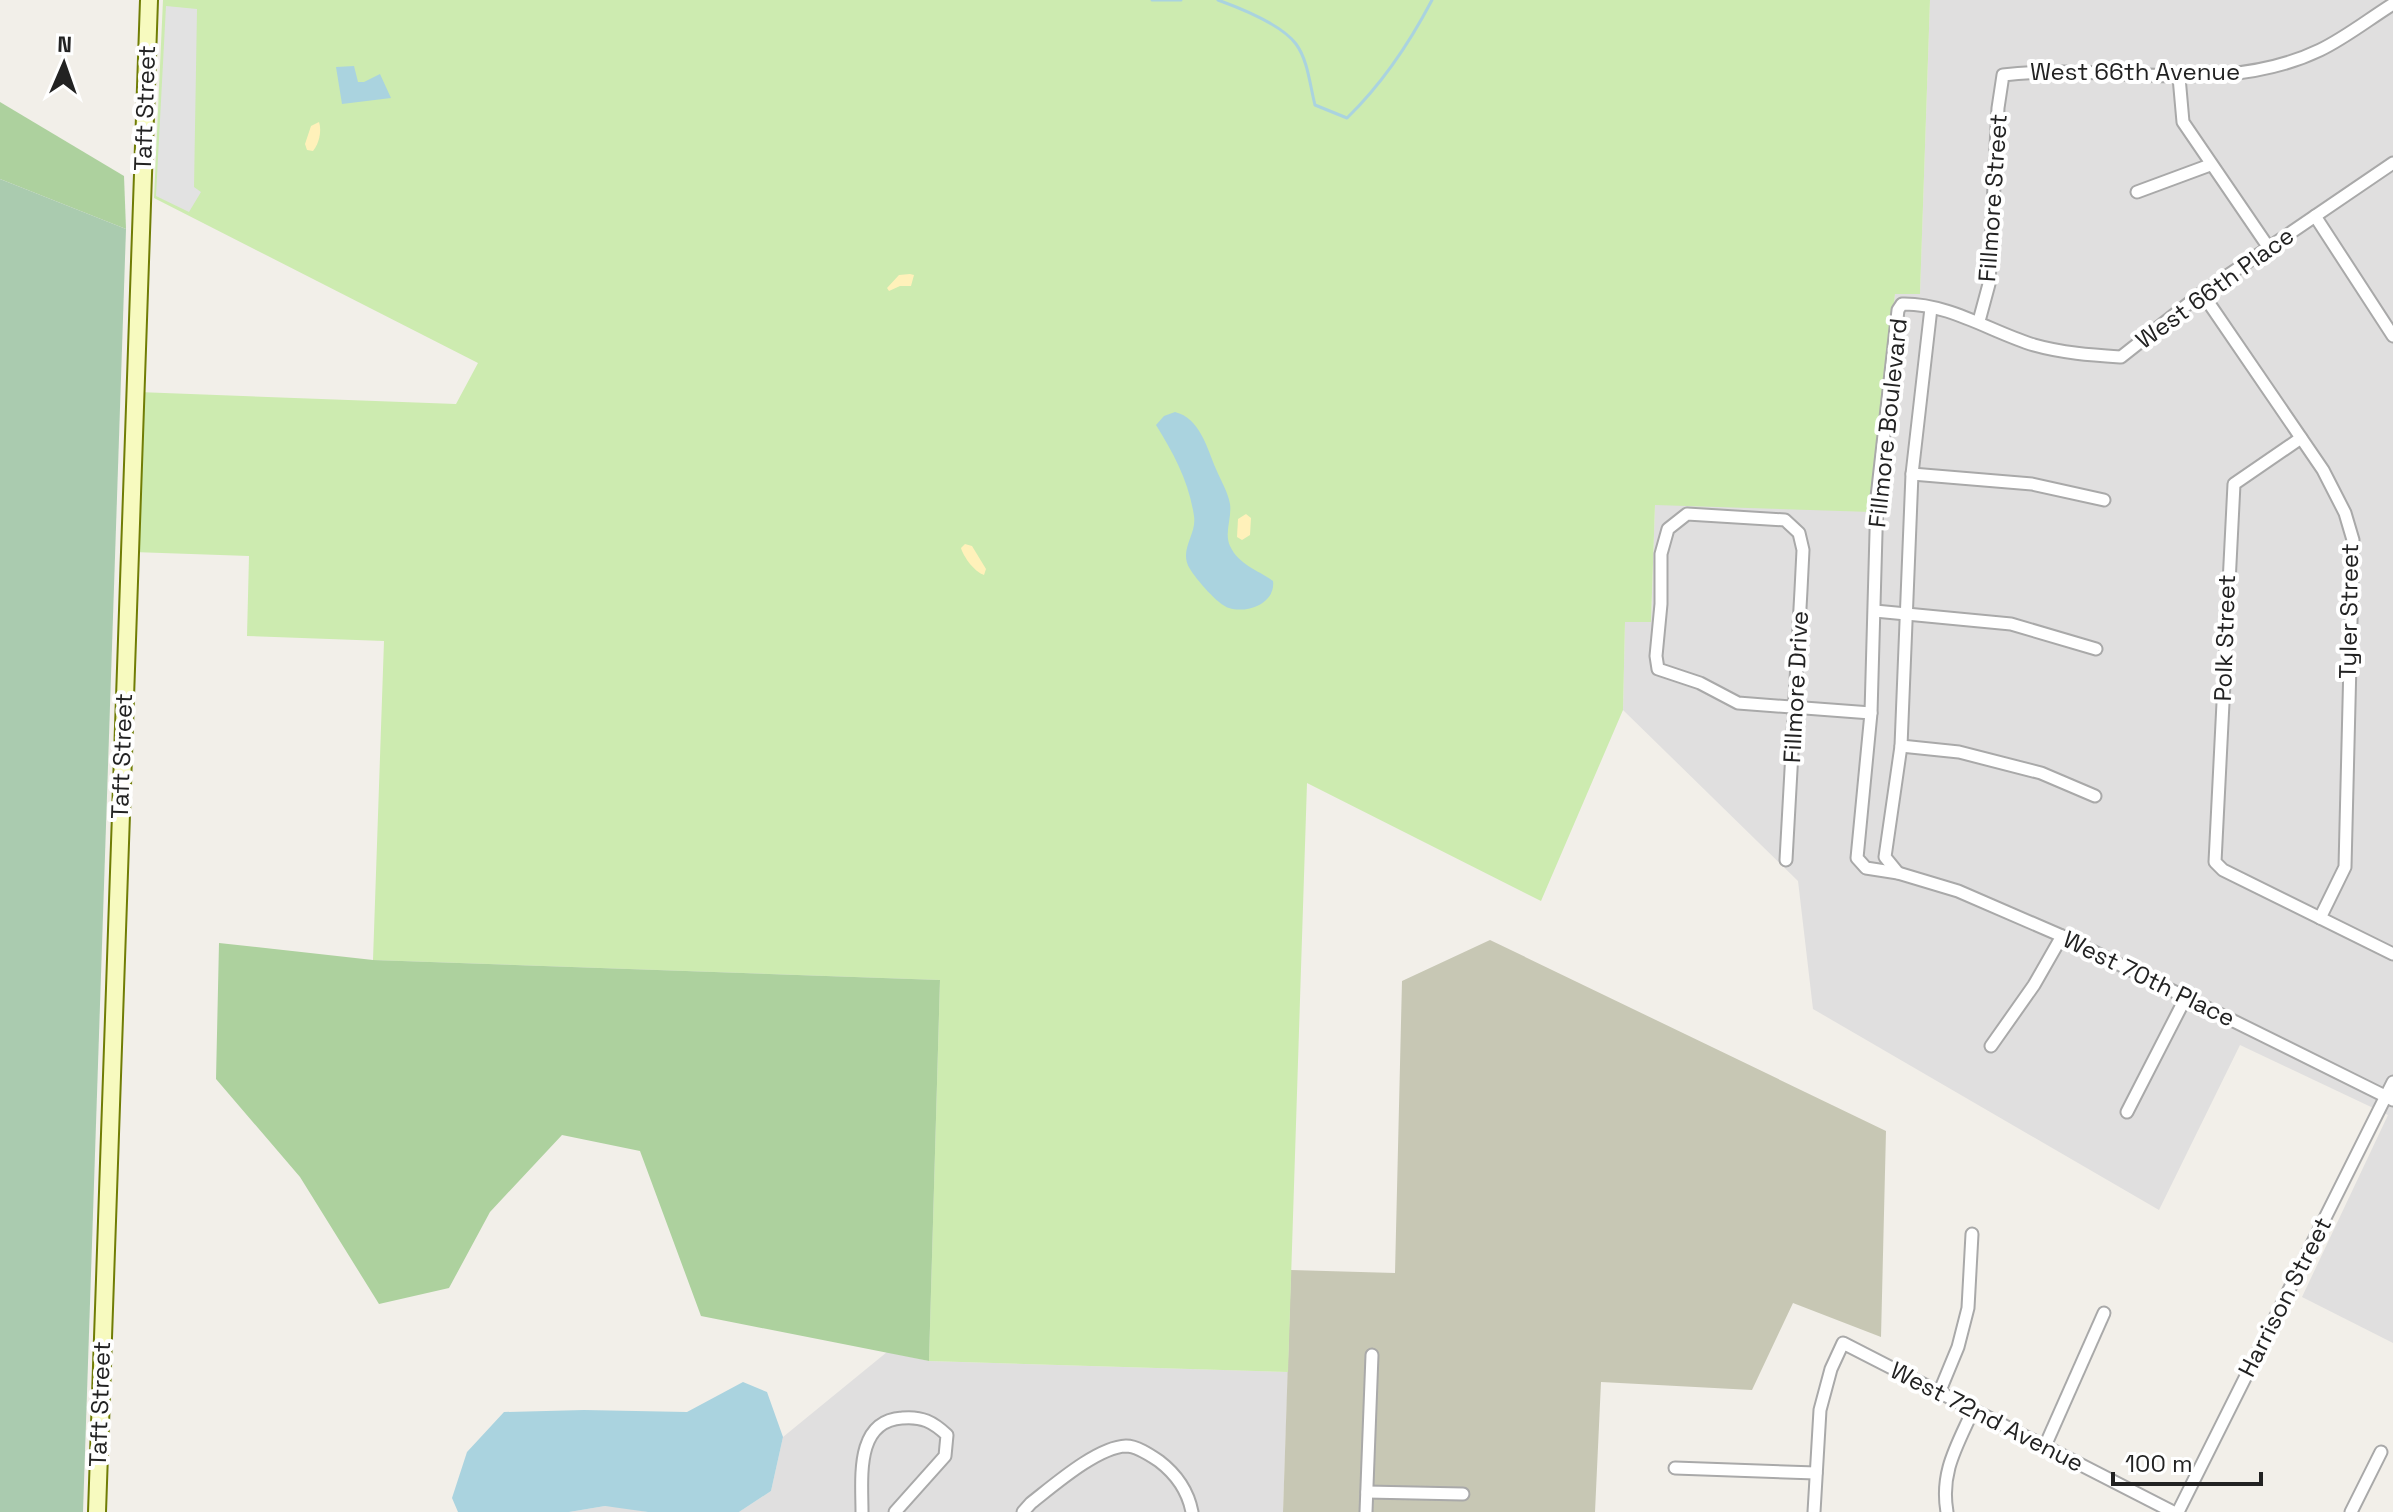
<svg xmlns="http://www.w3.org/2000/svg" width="2393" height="1512" font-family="'Space Grotesk',sans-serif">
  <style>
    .residential { fill: #e0dfdf }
    .construction { fill: #c7c7b4 }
    .grass { fill: #cdebb0 }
    .forest { fill: #add19e }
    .sand { fill: #fff1ba }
    .cemetery { fill: #aacbaf }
    .parking { fill: #e2e2e2 }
    .water { fill: #aad3df }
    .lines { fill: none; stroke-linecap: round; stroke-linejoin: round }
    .stream { stroke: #aad3df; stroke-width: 3 }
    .minor-casing { stroke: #a9a9a9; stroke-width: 15 }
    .secondary-casing { stroke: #707d05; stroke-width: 20 }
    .minor { stroke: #fff; stroke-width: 11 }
    .secondary { stroke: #f7fabf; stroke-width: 16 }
    .labels { text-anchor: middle; stroke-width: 8; stroke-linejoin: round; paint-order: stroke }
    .street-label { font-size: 24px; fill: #222; stroke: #fff }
  </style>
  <rect width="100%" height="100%" fill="#f2efe9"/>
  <g class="residential">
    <path d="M1930,0H2393V1343L2302,1297L2388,1115L2240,1045L2159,1210L1813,1009L1798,881L1623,710L1625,622H1651L1655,505L1873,485L1895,294L1920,293Z"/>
    <path d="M887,1352L929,1361L1288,1372L1283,1512H739L771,1491L783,1437Z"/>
    <path d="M605,1506L621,1507L648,1512H569Z"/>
  </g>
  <path class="construction" d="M1490,940L1886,1131L1881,1337L1793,1303L1752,1390L1601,1382L1595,1512H1283L1291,1270L1395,1273L1402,981Z"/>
  <path class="grass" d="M163,0H1930L1920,294H1895L1872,512L1655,505L1651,622H1625L1623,710L1541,901L1307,783L1288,1372L929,1361L940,980L373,960L384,641L247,636L249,556L133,552L138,392L456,404L478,363L154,198Z"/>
  <g class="forest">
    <path d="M0,102L124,176L126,229L0,179Z"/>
    <path d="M219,943L373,960L940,980L929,1361L701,1316L640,1151L562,1135L490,1212L449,1288L379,1304L300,1177L216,1079Z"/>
  </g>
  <g class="sand">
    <path d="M319,122C322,131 319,144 313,151L307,150L305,144L311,126Z"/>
    <path d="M910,274L914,275L911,286H900L889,291L887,288L899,275Z"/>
    <path d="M1246,514L1251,518L1250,535L1242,540L1237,537L1238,519Z"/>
    <path d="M965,544L972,546L986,569L984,575C975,572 964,558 961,548Z"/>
  </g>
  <path class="cemetery" d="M0,179L126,229L83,1512H0Z"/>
  <path class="parking" d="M166,6L197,9L194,187L201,192L189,212L156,196Z"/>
  <g class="water">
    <path d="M354,66L358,82H364L380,74L391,98L342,104L336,67Z"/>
    <path d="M1175,412C1200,418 1207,448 1216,469C1221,481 1228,492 1230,504C1232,518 1224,533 1230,546C1239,565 1258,570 1273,581C1276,603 1247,614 1229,608C1218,605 1196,579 1190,569C1178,550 1197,535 1194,516C1189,482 1174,454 1156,425L1164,416Z"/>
    <path d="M743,1382L767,1392L783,1437L771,1491L739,1512H648L605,1506L569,1512H458L452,1498L467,1452L504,1412L584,1410L687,1412Z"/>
  </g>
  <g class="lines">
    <g class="stream">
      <path d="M1152,0H1181"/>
      <path d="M1218,0C1240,8 1282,25 1296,44C1308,60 1310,86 1315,105L1347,118C1383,83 1409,44 1432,0"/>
    </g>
    <defs>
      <g id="minor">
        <path d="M2179,77L2183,122L2269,248"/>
        <path d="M2393,163L2202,293L2121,357C2092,355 2062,353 2034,345C1991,332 1949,303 1902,304L1898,310L1877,497L1871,713L1857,858L1866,868L1898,873L1958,891L2062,936L2393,1100"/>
        <path d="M2137,192L2210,165"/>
        <path d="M2315,216L2393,336"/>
        <path d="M2202,293L2323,470L2345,513L2353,540L2345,867L2320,918"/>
        <path d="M1979,321L1989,284L1998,108L2003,75C2109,62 2220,98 2320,50C2345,38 2369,19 2393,4"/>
        <path d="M2301,438L2234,484L2215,862L2223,870L2393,954"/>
        <path d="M1912,474L2032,484L2104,500"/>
        <path d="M1875,611L2011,624L2096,649"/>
        <path d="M1901,746L1959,752L2041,773L2095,796"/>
        <path d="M1786,860L1801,590L1803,550L1799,533L1785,520L1687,514L1668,529L1661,554V604L1656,656L1658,669L1700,683L1738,703L1871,713"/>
        <path d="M1898,873L1885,857L1901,746L1912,474L1931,308"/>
        <path d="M1991,1046L2034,985L2062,936"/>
        <path d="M2127,1112L2186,997"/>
        <path d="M1939,1393L1958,1347L1968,1308L1972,1234"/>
        <path d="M2045,1446L2104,1313"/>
        <path d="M1675,1468L1816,1473"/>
        <path d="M1367,1492L1463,1494"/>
        <path d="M862,1512C862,1478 855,1421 902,1418C922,1416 933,1422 947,1435L945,1456L895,1512"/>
        <path d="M1023,1512L1031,1503C1053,1486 1097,1447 1126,1446C1137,1446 1150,1455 1159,1461C1176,1474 1188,1491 1192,1512"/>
        <path d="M1366,1512L1372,1355"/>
        <path d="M1814,1512L1820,1410L1831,1369L1843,1343L2173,1512"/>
        <path d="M1947,1512C1940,1472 1957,1446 1973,1410"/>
        <path d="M2178,1512L2393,1082"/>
        <path d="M2351,1512L2381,1452"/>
      </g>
      <path id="secondary" d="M97,1512L149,0"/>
    </defs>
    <use href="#minor" class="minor-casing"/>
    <use href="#secondary" class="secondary-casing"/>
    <use href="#minor" class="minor"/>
    <use href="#secondary" class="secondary"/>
  </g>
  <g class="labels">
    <g class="street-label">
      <text x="2135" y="80">West 66th Avenue</text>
      <text transform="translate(145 108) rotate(-88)" y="8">Taft Street</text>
      <text transform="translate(1993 198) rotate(-86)" y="8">Fillmore Street</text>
      <text transform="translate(2215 288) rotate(-36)" y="8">West 66th Place</text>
      <text transform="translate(1888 423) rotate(-84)" y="8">Fillmore Boulevard</text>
      <text transform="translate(2349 611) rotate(-89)" y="8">Tyler Street</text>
      <text transform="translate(2225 638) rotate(-88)" y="8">Polk Street</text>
      <text transform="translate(1796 687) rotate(-87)" y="8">Fillmore Drive</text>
      <text transform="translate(122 756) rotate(-88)" y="8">Taft Street</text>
      <text transform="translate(2149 979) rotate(26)" y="8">West 70th Place</text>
      <text transform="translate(2285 1297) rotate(-63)" y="8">Harrison Street</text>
      <text transform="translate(100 1404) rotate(-88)" y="8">Taft Street</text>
      <text transform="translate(1987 1417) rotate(27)" y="8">West 72nd Avenue</text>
    </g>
  </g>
  <g transform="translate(64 64) rotate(2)" stroke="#ffffff" stroke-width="6" paint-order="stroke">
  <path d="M0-6L14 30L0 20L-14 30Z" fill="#222222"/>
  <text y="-12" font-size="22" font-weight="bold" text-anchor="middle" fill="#222222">N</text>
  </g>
  <path d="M2113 1472v12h148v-12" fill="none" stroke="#222222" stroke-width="4"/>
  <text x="2125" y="1472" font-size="24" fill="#222222" stroke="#ffffff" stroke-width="6" paint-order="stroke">100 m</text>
</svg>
